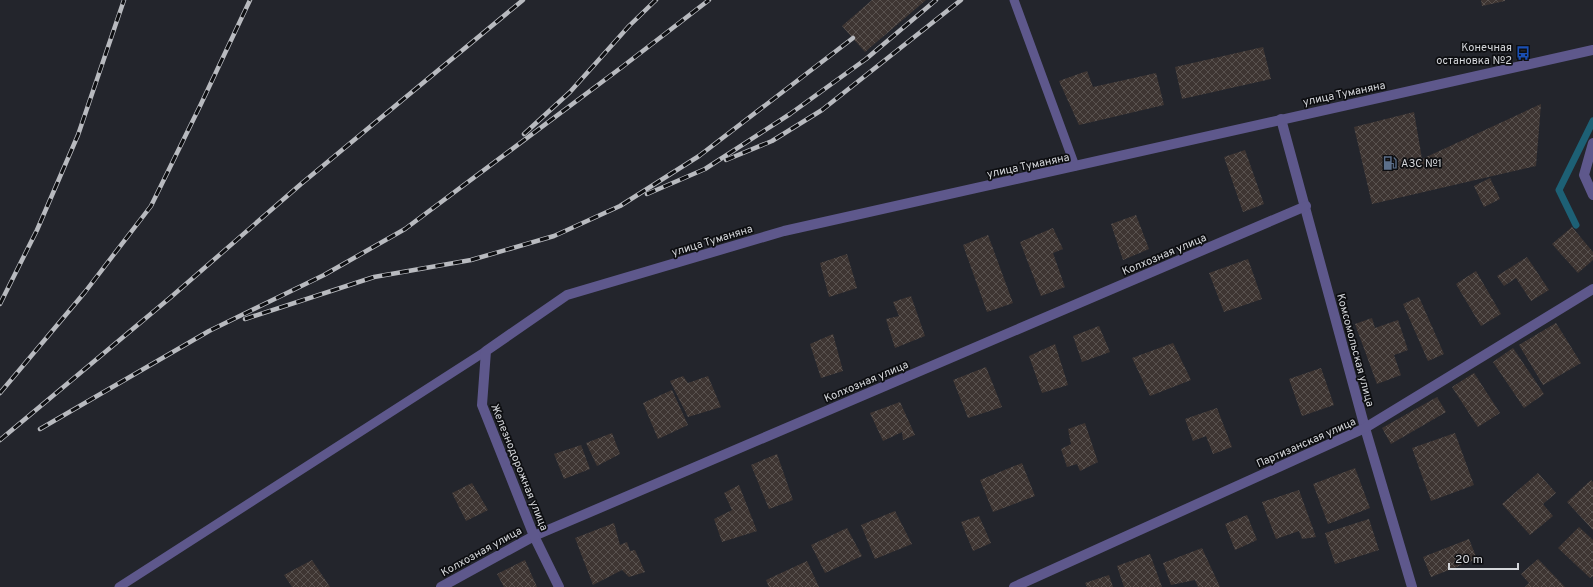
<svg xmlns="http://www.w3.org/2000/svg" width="1593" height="587" font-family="Overpass,sans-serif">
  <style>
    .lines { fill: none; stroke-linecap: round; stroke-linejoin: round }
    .stream { stroke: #1d6075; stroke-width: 7 }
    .building { fill: url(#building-cross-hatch) }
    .service { stroke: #5e588c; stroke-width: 9 }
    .minor { stroke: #5e588c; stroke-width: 10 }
    .tertiary { stroke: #5e588c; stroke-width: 10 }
    .rail-casing { stroke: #b8babf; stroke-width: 4.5 }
    .rail { stroke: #0d0e11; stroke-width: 3; stroke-dasharray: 9; stroke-linecap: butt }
    .labels { text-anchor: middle; stroke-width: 3.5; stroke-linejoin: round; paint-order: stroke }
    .poi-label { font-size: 11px; fill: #d5d7db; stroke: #0d0e11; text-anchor: end }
    .street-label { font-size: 11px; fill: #d5d7db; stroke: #0d0e11 }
  </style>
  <defs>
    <pattern id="building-cross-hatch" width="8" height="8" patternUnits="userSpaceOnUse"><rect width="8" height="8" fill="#3e3532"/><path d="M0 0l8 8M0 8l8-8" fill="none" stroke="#59524f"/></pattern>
  </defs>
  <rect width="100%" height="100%" fill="#23252c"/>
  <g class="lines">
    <path class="stream" d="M1576,225L1559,190L1593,121"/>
  </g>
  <g class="building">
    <path d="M872,0H926L865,52L842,26Z"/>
    <path d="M1481,0H1505V1L1482,6Z"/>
    <path d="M1263,47L1271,79L1182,99L1175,67Z"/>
    <path d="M1087,71L1093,87L1156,73L1164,105L1079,125L1059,81Z"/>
    <path d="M1541,104L1536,166L1372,204L1354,127L1414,112L1422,159Z"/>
    <path d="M1245,150L1264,204L1243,212L1224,157Z"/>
    <path d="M1490,178L1500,199L1484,207L1474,186Z"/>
    <path d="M1136,215L1149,249L1123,260L1111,224Z"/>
    <path d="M1572,227L1593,252V260L1578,273L1552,244Z"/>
    <path d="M1053,228L1063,249L1053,253L1065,287L1041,296L1020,242Z"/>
    <path d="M988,235L1013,303L987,312L963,245Z"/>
    <path d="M847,254L857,288L829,297L820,263Z"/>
    <path d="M1527,257L1549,290L1531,301L1516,278L1504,286L1497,276Z"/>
    <path d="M1248,259L1262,299L1224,312L1209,273Z"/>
    <path d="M1476,271L1501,314L1481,326L1456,284Z"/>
    <path d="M911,296L925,336L895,348L886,319L899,316L893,302Z"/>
    <path d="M1419,297L1444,354L1428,361L1403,304Z"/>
    <path d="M1372,318L1375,328L1398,320L1408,350L1394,355L1401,375L1377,384L1355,324Z"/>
    <path d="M1556,323L1581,363L1543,385L1519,345Z"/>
    <path d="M1099,326L1110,352L1082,362L1073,336Z"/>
    <path d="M833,334L843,371L821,378L810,344Z"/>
    <path d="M1173,343L1191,380L1150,396L1132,358Z"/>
    <path d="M1055,344L1068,385L1042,393L1029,356Z"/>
    <path d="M1513,348L1544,394L1524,408L1493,362Z"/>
    <path d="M986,367L1002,407L968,418L953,380Z"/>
    <path d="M1321,368L1334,405L1302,416L1289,379Z"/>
    <path d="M1474,373L1500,413L1478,427L1452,387Z"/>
    <path d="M683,376L688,383L708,376L721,407L688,417L670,381Z"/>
    <path d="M672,390L688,425L658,439L643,403Z"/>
    <path d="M1437,397L1446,412L1391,444L1382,428Z"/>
    <path d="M900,402L915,435L903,440L902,432L883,441L870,413Z"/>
    <path d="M1217,408L1232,447L1213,454L1206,436L1193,441L1185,419Z"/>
    <path d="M1085,423L1098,462L1080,471L1077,464L1067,467L1061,449L1071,444L1068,429Z"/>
    <path d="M612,433L620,454L597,466L586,443Z"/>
    <path d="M1455,433L1474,485L1431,501L1412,448Z"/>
    <path d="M581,445L590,469L564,479L554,454Z"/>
    <path d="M777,454L793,500L769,509L751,465Z"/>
    <path d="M1022,463L1035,496L993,512L980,480Z"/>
    <path d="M1355,468L1370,508L1328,524L1313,484Z"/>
    <path d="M1538,473L1556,493L1543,504L1553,516L1530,535L1502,504Z"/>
    <path d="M1591,480L1593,482V530L1567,502Z"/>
    <path d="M472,483L488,510L466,521L452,493Z"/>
    <path d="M739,485L757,531L722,542L714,519L732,510L724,493Z"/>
    <path d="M1299,490L1316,537L1302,539L1299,531L1276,539L1262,502Z"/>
    <path d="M895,511L912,544L875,559L861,525Z"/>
    <path d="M1247,515L1257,540L1235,550L1225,524Z"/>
    <path d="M979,516L991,543L973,551L961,522Z"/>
    <path d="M1369,519L1379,550L1335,564L1325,533Z"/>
    <path d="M614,523L620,545L627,542L630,551L635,550L645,572L629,577L622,570L593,585L575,538Z"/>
    <path d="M1579,527L1593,540V576L1590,578L1558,548Z"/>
    <path d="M847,528L862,556L825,573L811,545Z"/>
    <path d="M1469,539L1477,559L1431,577L1423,557Z"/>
    <path d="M1202,548L1220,587H1198L1195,580L1171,585L1163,563Z"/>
    <path d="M1150,554L1162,587H1124L1117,566Z"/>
    <path d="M1538,559L1565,587H1525L1529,583L1521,574Z"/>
    <path d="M312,560L330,587H292L284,575Z"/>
    <path d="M525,560L537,587H504L497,574Z"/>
    <path d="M807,561L819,587H769L766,580Z"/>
    <path d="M1109,575L1113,587H1087L1085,583Z"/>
  </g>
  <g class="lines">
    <g class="service">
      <path d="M1014,0L1075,166"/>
      <path d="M119,587L486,351"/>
    </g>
    <g class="minor">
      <path d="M1281,119L1365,428L1412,587"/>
      <path d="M1593,143L1584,175L1593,195"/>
      <path d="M441,587L534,536L1306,206"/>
      <path d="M1014,587L1365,428L1593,289"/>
    </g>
    <path class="tertiary" d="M559,587L534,536L482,405L486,351L567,295L784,231L1593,50"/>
    <defs>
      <g id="rail">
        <path d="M524,134L570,92L629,26L656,0"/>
        <path d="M726,160L772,141L822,110L961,0"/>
        <path d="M647,194L705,169L790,114L866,59L936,0"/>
        <path d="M0,304L37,230L78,135L124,0"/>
        <path d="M245,319L374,277L471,260L554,236L620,206L699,156L853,38"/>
        <path d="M0,393L85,292L151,206L201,104L250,0"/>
        <path d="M40,429L209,331L324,275L405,229L622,67L709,0"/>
        <path d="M0,440L171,297L301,184L523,0"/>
      </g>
    </defs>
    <use href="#rail" class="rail-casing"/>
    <use href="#rail" class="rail"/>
  </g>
  <defs>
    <symbol id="bus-bare" viewBox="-9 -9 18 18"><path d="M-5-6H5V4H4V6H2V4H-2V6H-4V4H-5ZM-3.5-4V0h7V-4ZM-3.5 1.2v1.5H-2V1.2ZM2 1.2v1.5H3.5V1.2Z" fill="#1a4fb4" stroke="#0d0e11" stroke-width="2.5" paint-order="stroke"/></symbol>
    <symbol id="fuel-bare" viewBox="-9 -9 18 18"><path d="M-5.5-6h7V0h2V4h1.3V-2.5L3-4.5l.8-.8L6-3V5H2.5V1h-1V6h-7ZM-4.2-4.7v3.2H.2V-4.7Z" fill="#5c6f8a" stroke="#0d0e11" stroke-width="2.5" paint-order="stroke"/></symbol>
  </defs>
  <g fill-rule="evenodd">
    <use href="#bus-bare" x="1513" y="43" width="20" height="20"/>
    <use href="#fuel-bare" x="1380" y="153" width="20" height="20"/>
  </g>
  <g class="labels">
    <g class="poi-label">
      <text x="1512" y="51">Конечная<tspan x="1512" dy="13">остановка №2</tspan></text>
      <text x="1401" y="167" text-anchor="start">АЗС №1</text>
    </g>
    <g class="street-label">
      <text transform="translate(1344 93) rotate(-12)" y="4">улица Туманяна</text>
      <text transform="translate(1028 165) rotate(-12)" y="4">улица Туманяна</text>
      <text transform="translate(712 240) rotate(-17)" y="4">улица Туманяна</text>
      <text transform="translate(1164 254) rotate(-23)" y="4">Колхозная улица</text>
      <text transform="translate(1356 350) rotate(75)" y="4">Комсомольская улица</text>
      <text transform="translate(866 381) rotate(-23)" y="4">Колхозная улица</text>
      <text transform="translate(1306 442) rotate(-24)" y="4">Партизанская улица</text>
      <text transform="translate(520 467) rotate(68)" y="4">Железнодорожная улица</text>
      <text transform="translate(481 551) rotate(-29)" y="4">Колхозная улица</text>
    </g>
  </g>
  <path d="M1449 563v6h69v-6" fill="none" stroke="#d5d7db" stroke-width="2"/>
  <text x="1455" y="563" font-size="12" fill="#d5d7db" stroke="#0d0e11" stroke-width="3" paint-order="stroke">20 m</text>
</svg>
